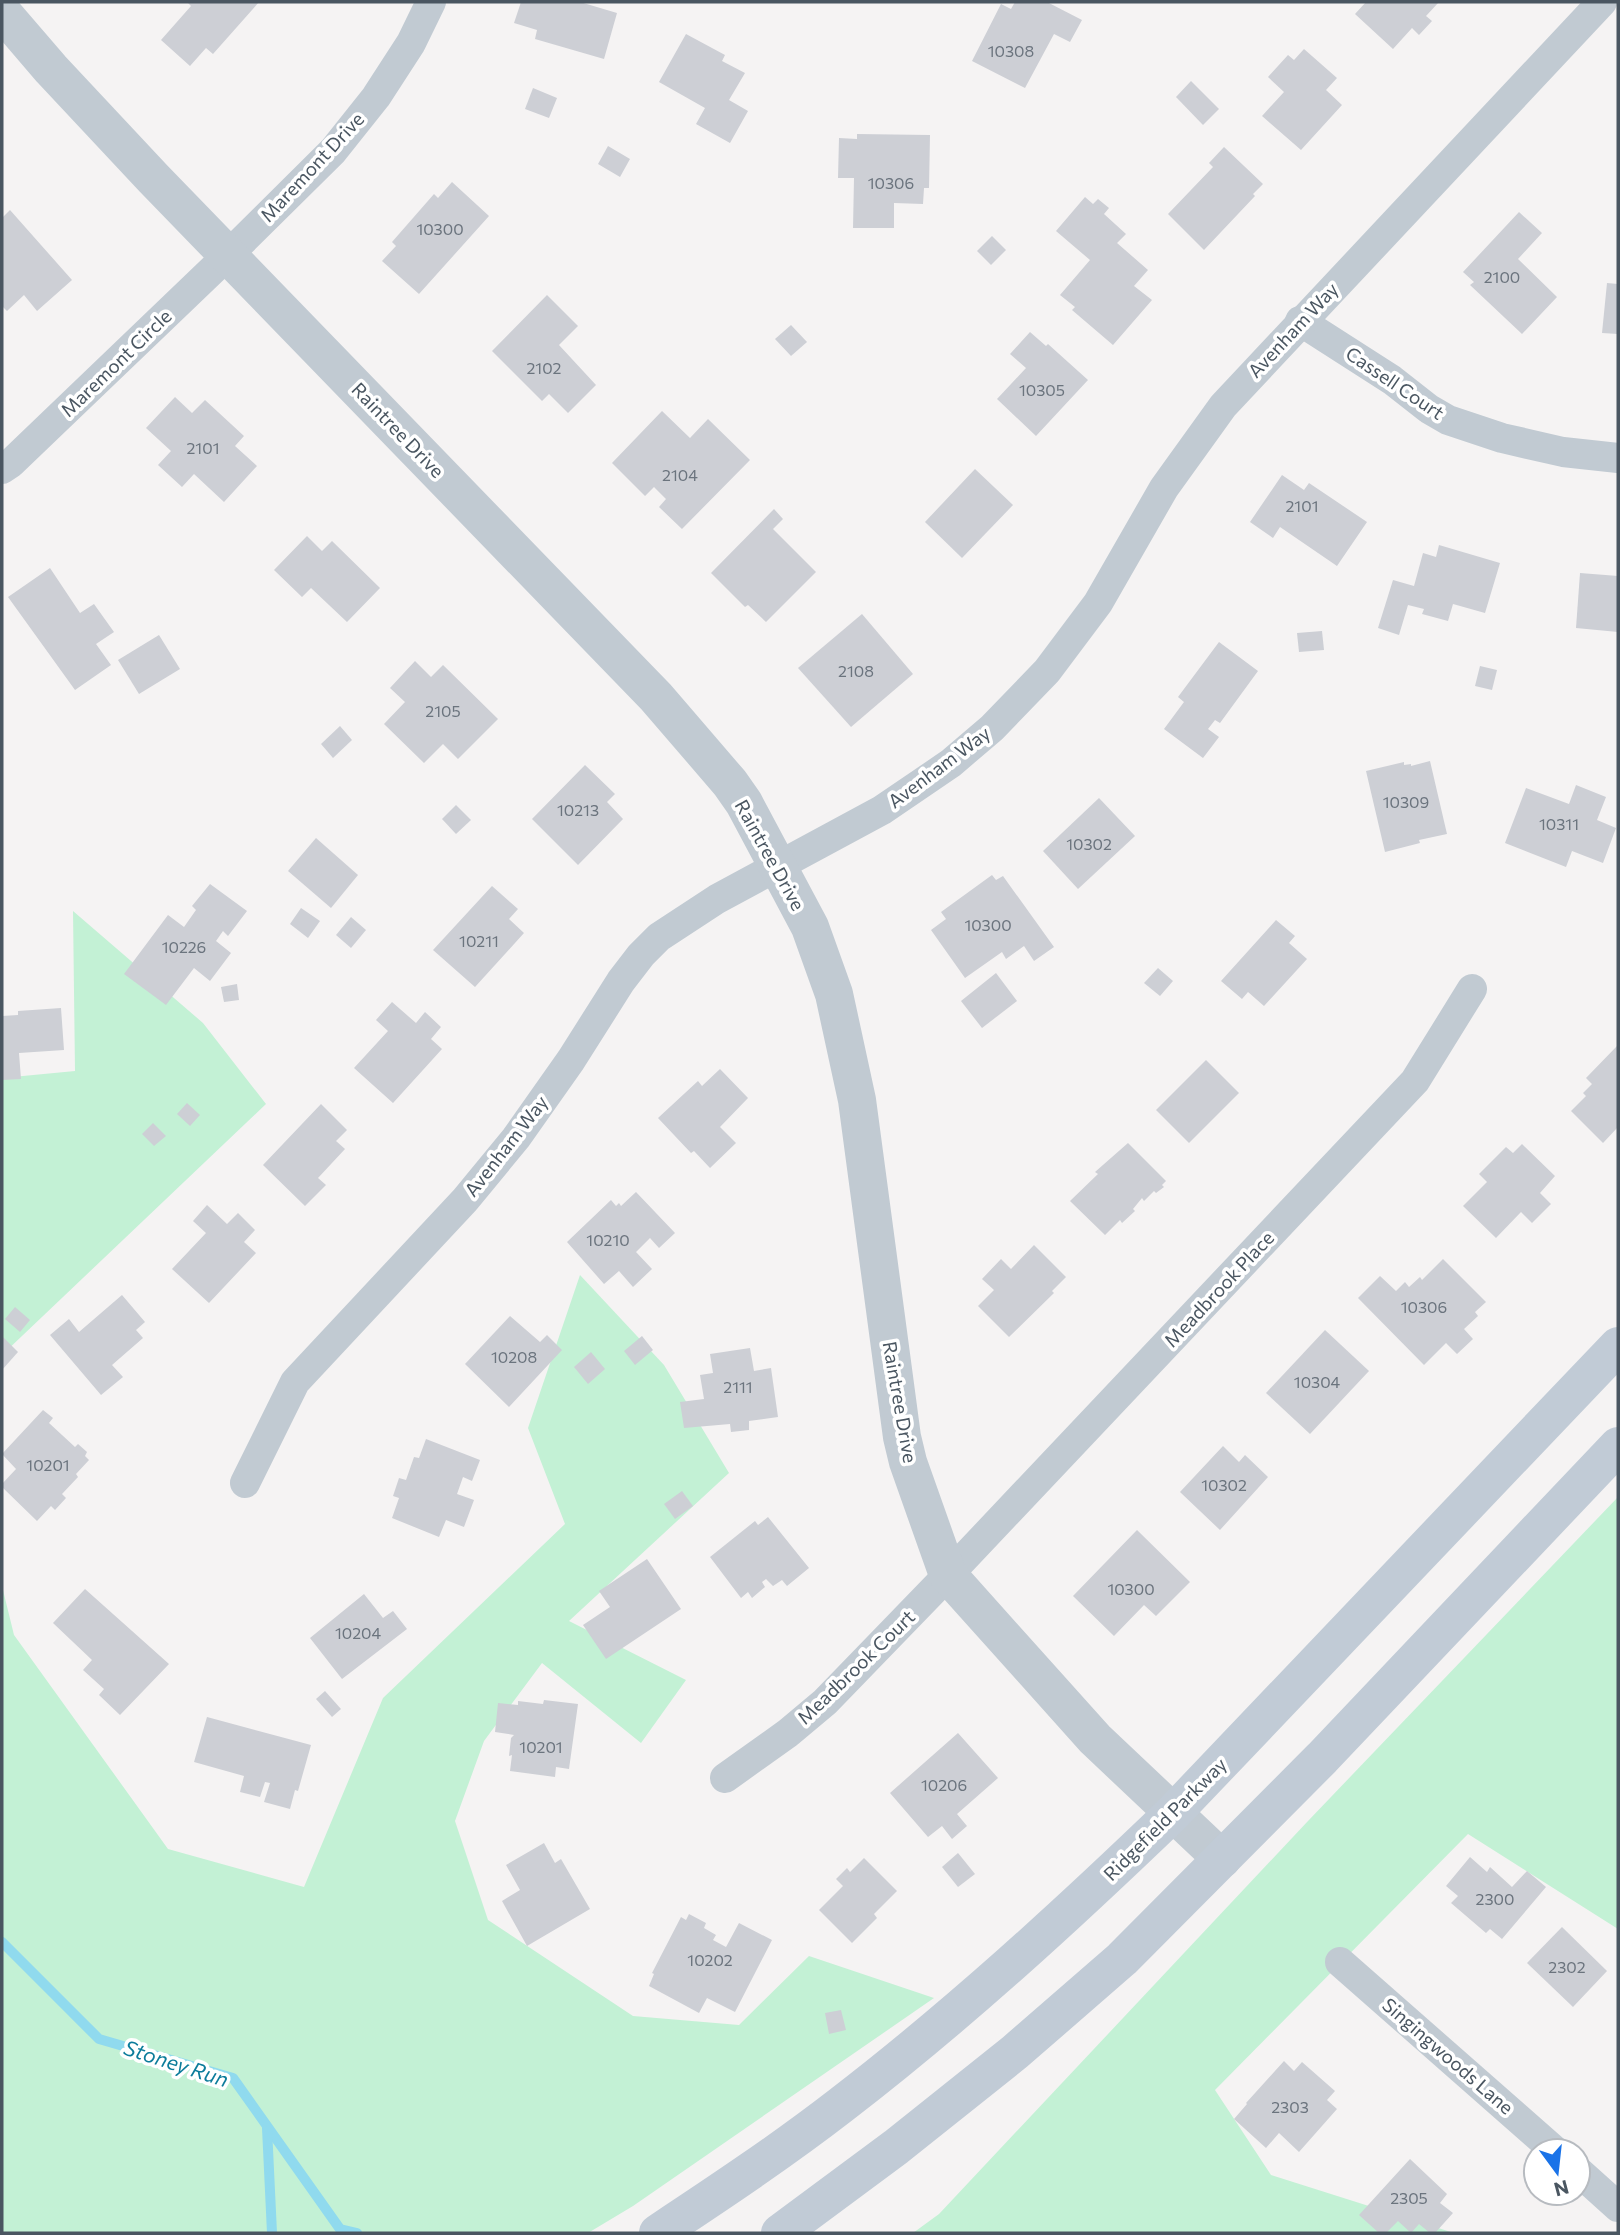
<svg xmlns="http://www.w3.org/2000/svg" width="1620" height="2235" font-family="Commissioner,sans-serif">
  <style>
    .green { fill: #c3f1d5 }
    .lines { fill: none; stroke-linecap: round; stroke-linejoin: round }
    .stream { stroke: #90daee; stroke-width: 10 }
    .building { fill: #cdcfd5 }
    .minor { stroke: #c1cad2; stroke-width: 30 }
    .tertiary { stroke: #c1cad2; stroke-width: 38 }
    .secondary { stroke: #c1cbd6; stroke-width: 38 }
    .labels { text-anchor: middle; stroke-width: 7; stroke-linejoin: round; paint-order: stroke }
    .number-label { font-size: 16px; fill: #6b747e }
    .street-label { font-size: 19px; fill: #4a5661; stroke: #fff }
    .water-label { font-size: 21px; font-style: italic; fill: #0c7c9b; stroke: #fff }
  </style>
  <rect width="100%" height="100%" fill="#f5f3f3"/>
  <g class="green">
    <path d="M73,911L203,1023L266,1104L2,1355V1078L75,1071Z"/>
    <path d="M580,1275L664,1365L729,1473L569,1621L686,1680L641,1743L542,1663L484,1741L455,1821L488,1920L633,2016L739,2025L809,1956L934,1998L633,2206L588,2233H2V1586L14,1635L168,1849L304,1887L383,1698L565,1524L528,1428Z"/>
    <path d="M1618,1497V1929L1468,1834L1215,2090L1271,2175L1454,2233H913L939,2214L1308,1821Z"/>
  </g>
  <g class="lines">
    <g class="stream">
      <path d="M2,1942L99,2039L233,2078L340,2229L357,2233"/>
      <path d="M267,2128L272,2233"/>
    </g>
  </g>
  <g class="building">
    <path d="M187,2H259L213,54L206,48L190,66L161,40L191,6Z"/>
    <path d="M521,2H580L617,13L604,59L535,39L537,30L514,23Z"/>
    <path d="M1015,2H1047L1082,20L1070,42L1054,34L1025,88L972,61L1001,4L1011,9Z"/>
    <path d="M1366,2H1439L1426,16L1432,21L1419,35L1412,28L1393,49L1355,14Z"/>
    <path d="M686,34L725,55L722,61L745,73L729,100L748,111L730,143L696,124L705,108L659,82Z"/>
    <path d="M1304,49L1337,78L1326,90L1342,105L1301,150L1262,116L1284,92L1268,77L1288,55L1294,60Z"/>
    <path d="M1191,81L1219,109L1203,125L1176,97Z"/>
    <path d="M533,88L557,98L549,118L525,109Z"/>
    <path d="M857,134L930,135L929,188H924L923,204L894,203V228H853L854,178H838L839,138L857,139Z"/>
    <path d="M608,146L630,159L620,177L598,164Z"/>
    <path d="M1224,147L1263,184L1253,194L1255,196L1204,250L1168,214L1213,167L1209,163Z"/>
    <path d="M452,182L489,216L419,294L382,261L396,246L392,242L434,194L438,198Z"/>
    <path d="M1085,197L1093,204L1098,199L1109,208L1104,214L1126,234L1117,243L1148,270L1134,286L1152,300L1113,345L1072,310L1075,307L1060,295L1090,260L1056,231Z"/>
    <path d="M10,210L72,280L37,311L24,295L7,311L2,306V218Z"/>
    <path d="M1519,212L1542,233L1518,259L1557,297L1522,334L1470,285L1474,282L1463,272Z"/>
    <path d="M992,236L1006,250L991,265L977,251Z"/>
    <path d="M1607,283L1618,284V334L1602,333Z"/>
    <path d="M547,295L578,326L559,345L596,385L568,413L549,394L542,401L492,351Z"/>
    <path d="M791,325L807,342L791,356L775,339Z"/>
    <path d="M1030,332L1046,346L1048,344L1088,380L1036,436L997,399L1026,368L1010,354Z"/>
    <path d="M175,397L192,413L205,400L244,436L235,446L257,466L224,502L194,474L182,487L158,465L171,451L146,428Z"/>
    <path d="M662,411L690,438L708,419L750,460L682,529L659,507L666,499L654,487L645,496L612,463Z"/>
    <path d="M975,469L1013,505L962,558L925,522Z"/>
    <path d="M1282,475L1304,490L1309,483L1367,522L1337,566L1280,527L1273,538L1250,522Z"/>
    <path d="M774,509L783,519L773,529L816,572L766,622L748,605L745,607L711,573Z"/>
    <path d="M307,536L322,551L332,541L380,588L347,622L311,588L302,597L274,570Z"/>
    <path d="M1439,545L1500,563L1485,613L1453,604L1448,621L1422,614L1424,609L1408,605L1399,635L1378,628L1393,580L1414,586L1423,553L1436,557Z"/>
    <path d="M50,568L80,613L94,604L114,632L96,644L111,665L75,690L8,597Z"/>
    <path d="M1580,573L1618,576V632L1576,628Z"/>
    <path d="M862,614L913,674L851,727L798,668Z"/>
    <path d="M1322,631L1324,650L1299,652L1297,633Z"/>
    <path d="M159,635L180,669L139,694L118,660Z"/>
    <path d="M1219,642L1258,671L1220,723L1215,720L1208,729L1219,737L1203,758L1164,729L1184,702L1178,697Z"/>
    <path d="M415,661L431,677L443,665L498,719L458,759L443,744L424,763L384,724L405,702L390,688Z"/>
    <path d="M1480,666L1497,670L1492,690L1475,686Z"/>
    <path d="M340,726L352,740L333,758L321,744Z"/>
    <path d="M1430,761L1447,834L1419,840L1420,843L1385,852L1366,771L1404,762V765L1411,764V766Z"/>
    <path d="M585,765L615,794L607,802L623,819L578,865L532,819Z"/>
    <path d="M1576,785L1606,797L1597,820L1616,828L1603,863L1572,851L1566,867L1505,843L1526,788L1569,804Z"/>
    <path d="M1099,798L1135,836L1078,889L1043,851Z"/>
    <path d="M456,805L471,820L456,834L442,819Z"/>
    <path d="M316,838L358,875L331,908L288,871Z"/>
    <path d="M992,875L996,880L1003,876L1054,947L1034,961L1024,946L1006,959L1002,952L965,978L931,930L946,919L941,912Z"/>
    <path d="M210,884L247,911L228,936L223,931L216,941L231,953L210,981L194,968L166,1005L124,974L168,915L184,927L196,910L192,906Z"/>
    <path d="M492,886L518,909L509,919L524,933L475,987L433,950Z"/>
    <path d="M301,908L320,921L308,938L290,924Z"/>
    <path d="M351,917L366,930L351,948L336,935Z"/>
    <path d="M1276,920L1295,936L1289,943L1307,959L1264,1006L1248,992L1242,999L1221,981Z"/>
    <path d="M1158,968L1173,981L1160,996L1144,983Z"/>
    <path d="M996,973L1017,1001L982,1028L961,1001Z"/>
    <path d="M237,984L239,1000L224,1002L221,987Z"/>
    <path d="M392,1002L416,1023L425,1012L441,1027L431,1039L442,1049L393,1103L354,1068L388,1031L376,1020Z"/>
    <path d="M61,1008L64,1050L19,1053L21,1079L2,1080V1016L18,1015V1011Z"/>
    <path d="M1618,1045V1127L1603,1143L1571,1111L1586,1096L1583,1093L1592,1084L1586,1078Z"/>
    <path d="M1206,1060L1239,1093L1189,1143L1156,1110Z"/>
    <path d="M720,1069L748,1098L720,1127L736,1143L710,1168L694,1151L691,1153L658,1118L698,1081L702,1086Z"/>
    <path d="M187,1103L200,1115L190,1126L177,1114Z"/>
    <path d="M321,1104L347,1130L336,1141L345,1149L318,1178L326,1185L305,1206L263,1165Z"/>
    <path d="M153,1123L166,1136L154,1146L142,1134Z"/>
    <path d="M1128,1143L1166,1181L1162,1185L1164,1187L1156,1193L1154,1191L1144,1201L1142,1198L1133,1209L1135,1211L1122,1223L1120,1220L1105,1235L1070,1201L1098,1174L1095,1172Z"/>
    <path d="M1522,1144L1555,1176L1540,1193L1551,1204L1532,1223L1521,1212L1496,1238L1463,1206L1487,1182L1479,1174L1506,1147L1513,1153Z"/>
    <path d="M636,1192L675,1233L659,1248L650,1238L636,1252L652,1269L633,1287L619,1271L604,1284L567,1242L611,1200L616,1206L619,1203L621,1206Z"/>
    <path d="M207,1205L227,1224L238,1213L255,1230L244,1242L256,1253L209,1303L172,1269L206,1233L193,1221Z"/>
    <path d="M1034,1245L1066,1277L1052,1291L1054,1293L1009,1337L978,1306L994,1290L982,1279L1001,1259L1011,1269Z"/>
    <path d="M1443,1259L1486,1302L1475,1312L1478,1316L1464,1329L1473,1339L1457,1354L1446,1343L1424,1365L1358,1298L1380,1276L1396,1291L1405,1282L1409,1287L1420,1277L1422,1280Z"/>
    <path d="M122,1295L145,1322L136,1330L143,1338L112,1365L123,1377L101,1395L50,1335L69,1319L79,1332Z"/>
    <path d="M15,1307L30,1320L20,1332L5,1319Z"/>
    <path d="M510,1316L540,1342L547,1335L562,1350L509,1407L465,1364Z"/>
    <path d="M1325,1330L1369,1371L1310,1434L1266,1393Z"/>
    <path d="M2,1336L18,1352L2,1370Z"/>
    <path d="M642,1336L653,1350L635,1365L624,1351Z"/>
    <path d="M750,1348L754,1371L771,1368L778,1417L749,1421V1430L731,1432L730,1424L684,1428L680,1402L704,1399L700,1375L713,1373L710,1354Z"/>
    <path d="M591,1352L605,1369L588,1384L574,1367Z"/>
    <path d="M43,1410L53,1418L49,1423L75,1447L78,1444L87,1452L85,1456L89,1460L76,1474L78,1477L62,1494L66,1498L55,1510L51,1506L37,1521L2,1487V1484L16,1469L2,1454Z"/>
    <path d="M426,1439L480,1460L472,1481L463,1477L457,1494L474,1500L464,1527L446,1520L439,1537L392,1518L399,1498L393,1496L399,1478L406,1480L414,1457L419,1458Z"/>
    <path d="M1223,1446L1239,1462L1245,1455L1268,1477L1220,1530L1180,1492Z"/>
    <path d="M682,1491L693,1506L675,1519L664,1504Z"/>
    <path d="M768,1517L809,1568L787,1586L782,1580L773,1586L766,1579L762,1582L765,1587L752,1598L748,1592L741,1598L710,1557L755,1521L758,1525Z"/>
    <path d="M1137,1530L1190,1582L1156,1616L1144,1605L1114,1636L1073,1596Z"/>
    <path d="M647,1559L681,1609L606,1659L583,1625L610,1607L599,1591Z"/>
    <path d="M85,1589L169,1664L120,1715L99,1695L104,1689L83,1670L92,1660L53,1623Z"/>
    <path d="M364,1594L383,1618L393,1611L407,1629L342,1679L310,1638Z"/>
    <path d="M325,1691L341,1709L332,1717L316,1699Z"/>
    <path d="M544,1700L578,1704L569,1769L556,1767L555,1777L510,1771L512,1755L509,1756L511,1738L514,1735L495,1732L498,1703L518,1705V1701L543,1704Z"/>
    <path d="M207,1717L311,1745L298,1791L295,1790L290,1809L264,1802L270,1783L265,1782L260,1797L240,1792L244,1776L194,1762Z"/>
    <path d="M958,1733L998,1778L957,1814L967,1826L952,1839L942,1826L928,1837L890,1793Z"/>
    <path d="M544,1843L555,1863L561,1859L590,1909L527,1946L502,1901L520,1890L506,1865Z"/>
    <path d="M958,1853L975,1874L958,1887L942,1867Z"/>
    <path d="M1470,1857L1487,1872L1490,1867L1512,1887L1527,1871L1546,1887L1502,1939L1490,1929L1486,1933L1451,1903L1458,1896L1446,1886Z"/>
    <path d="M864,1858L897,1891L874,1914L877,1918L852,1943L819,1910L843,1886L836,1879L847,1868L850,1872Z"/>
    <path d="M689,1914L706,1923L704,1928L716,1935L713,1940L726,1947L739,1923L772,1940L735,2012L707,1998L699,2013L649,1986L654,1974L652,1973L681,1917L686,1920Z"/>
    <path d="M1562,1927L1607,1971L1573,2007L1527,1963Z"/>
    <path d="M841,2010L846,2030L829,2034L825,2013Z"/>
    <path d="M1284,2061L1294,2071L1302,2062L1335,2091L1327,2100L1337,2109L1299,2152L1279,2133L1266,2148L1234,2119L1247,2104L1246,2103Z"/>
    <path d="M1410,2159L1447,2194L1440,2203L1453,2213L1435,2233H1430L1419,2224L1411,2233L1398,2221L1386,2233H1379L1359,2215Z"/>
  </g>
  <g class="lines">
    <g class="minor">
      <path d="M1300,321L1392,380L1429,409L1448,420L1502,438L1563,452L1618,458"/>
      <path d="M2,469L11,463L228,255L333,151L376,97L411,43L431,2"/>
      <path d="M245,1483L295,1382L465,1200L516,1138L571,1060L621,981L641,955L659,937L717,899L882,810L951,763L992,728L1047,671L1098,603L1164,488L1223,406L1602,2"/>
      <path d="M725,1778L788,1733L825,1702L948,1575L1415,1081L1472,989"/>
      <path d="M1340,1962L1555,2151"/>
      <path d="M1578,2171L1618,2207"/>
    </g>
    <path class="tertiary" d="M2,12L51,69L153,178L656,697L730,783L744,803L810,927L834,994L857,1100L902,1437L908,1462L948,1575L1095,1739L1222,1859"/>
    <g class="secondary">
      <path d="M658,2233C720,2192 783,2150 841,2105C958,2015 1067,1915 1173,1813L1618,1346"/>
      <path d="M780,2233L896,2147L1015,2052L1122,1959L1322,1758L1618,1446"/>
    </g>
  </g>
  <g class="labels">
    <g class="number-label">
      <text x="1011" y="57">10308</text>
      <text x="891" y="189">10306</text>
      <text x="440" y="235">10300</text>
      <text x="1502" y="283">2100</text>
      <text x="544" y="374">2102</text>
      <text x="1042" y="396">10305</text>
      <text x="203" y="454">2101</text>
      <text x="680" y="481">2104</text>
      <text x="1302" y="512">2101</text>
      <text x="856" y="677">2108</text>
      <text x="443" y="717">2105</text>
      <text x="1406" y="808">10309</text>
      <text x="578" y="816">10213</text>
      <text x="1559" y="830">10311</text>
      <text x="1089" y="850">10302</text>
      <text x="988" y="931">10300</text>
      <text x="479" y="947">10211</text>
      <text x="184" y="953">10226</text>
      <text x="608" y="1246">10210</text>
      <text x="1424" y="1313">10306</text>
      <text x="514" y="1363">10208</text>
      <text x="1317" y="1388">10304</text>
      <text x="738" y="1393">2111</text>
      <text x="48" y="1471">10201</text>
      <text x="1224" y="1491">10302</text>
      <text x="1131" y="1595">10300</text>
      <text x="358" y="1639">10204</text>
      <text x="541" y="1753">10201</text>
      <text x="944" y="1791">10206</text>
      <text x="1495" y="1905">2300</text>
      <text x="710" y="1966">10202</text>
      <text x="1567" y="1973">2302</text>
      <text x="1290" y="2113">2303</text>
      <text x="1409" y="2204">2305</text>
    </g>
    <g class="street-label">
      <text transform="translate(312 167) rotate(-47)" y="7">Maremont Drive</text>
      <text transform="translate(1293 330) rotate(-47)" y="7">Avenham Way</text>
      <text transform="translate(116 363) rotate(-44)" y="7">Maremont Circle</text>
      <text transform="translate(1395 383) rotate(34)" y="7">Cassell Court</text>
      <text transform="translate(398 430) rotate(46)" y="7">Raintree Drive</text>
      <text transform="translate(939 767) rotate(-37)" y="7">Avenham Way</text>
      <text transform="translate(770 855) rotate(61)" y="7">Raintree Drive</text>
      <text transform="translate(506 1146) rotate(-52)" y="7">Avenham Way</text>
      <text transform="translate(1219 1289) rotate(-47)" y="7">Meadbrook Place</text>
      <text transform="translate(900 1402) rotate(80)" y="7">Raintree Drive</text>
      <text transform="translate(856 1667) rotate(-44)" y="7">Meadbrook Court</text>
      <text transform="translate(1165 1819) rotate(-45)" y="7">Ridgefield Parkway</text>
      <text transform="translate(1448 2056) rotate(41)" y="7">Singingwoods Lane</text>
    </g>
    <g class="water-label">
      <text transform="translate(176 2064) rotate(18)" y="7">Stoney Run</text>
    </g>
  </g>
  <rect width="1620" height="2235" fill="none" stroke="#4a5661" stroke-width="7"/>
  <g transform="translate(1557 2172) rotate(165)"><circle r="33" fill="#ffffff" stroke="#b7bbc0" stroke-width="2"/>
  <path d="M0-5L12 26L0 18L-12 26Z" fill="#1a73e8"/>
  <text y="-10" font-size="19" font-weight="bold" text-anchor="middle" fill="#4a5661">N</text>
  </g>
</svg>
